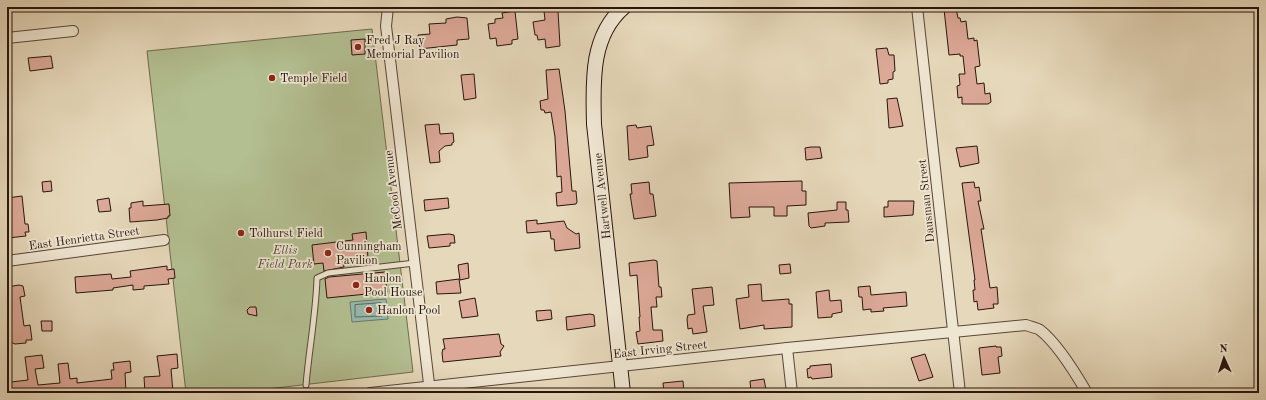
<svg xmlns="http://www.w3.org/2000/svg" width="1266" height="400" font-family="'Old Standard TT',serif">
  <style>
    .green { fill: #b3bf91; stroke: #6e6a4f }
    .water { fill: #96baad; stroke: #6a786d }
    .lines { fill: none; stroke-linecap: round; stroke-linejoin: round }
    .shore { stroke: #5f685d; stroke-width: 1 }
    .building { fill: #dca897; stroke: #28150d }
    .lane-casing { stroke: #584638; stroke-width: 7 }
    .street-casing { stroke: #584638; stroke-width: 12 }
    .secondary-casing { stroke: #28150d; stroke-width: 16 }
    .lane { stroke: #efe6d2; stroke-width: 5 }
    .street { stroke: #efe6d2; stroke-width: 10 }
    .secondary { stroke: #efe6d2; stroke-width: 14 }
    .poi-dot { fill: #8f2418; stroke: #efe6d2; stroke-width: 1.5 }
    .labels { text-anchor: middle; stroke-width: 3.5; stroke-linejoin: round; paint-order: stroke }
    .poi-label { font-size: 12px; fill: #28150d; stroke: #efe6d2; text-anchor: start }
    .street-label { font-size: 12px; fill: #28150d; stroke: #efe6d2 }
    .park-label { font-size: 12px; font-style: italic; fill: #524835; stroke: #efe6d2 }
  </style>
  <rect width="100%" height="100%" fill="#e6d8ba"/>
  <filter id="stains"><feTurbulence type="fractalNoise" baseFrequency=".005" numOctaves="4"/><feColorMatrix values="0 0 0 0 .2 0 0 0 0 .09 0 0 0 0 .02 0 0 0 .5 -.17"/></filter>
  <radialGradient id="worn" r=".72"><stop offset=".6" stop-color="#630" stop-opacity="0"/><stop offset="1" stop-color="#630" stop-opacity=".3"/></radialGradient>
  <path class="green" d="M372,29L413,372L233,393H186L147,51Z"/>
  <path class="water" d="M386,299L388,319L352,322L350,302Z"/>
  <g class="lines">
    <path class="shore" d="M381,303L382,316L355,317V305Z"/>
  </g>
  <g class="building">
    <path d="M956,8L958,18H960L961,22L966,21L968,39L974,38V41L977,40L980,66L975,67L977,84L984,83L985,94L990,93L991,102L988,104H962V97L958,98L957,86L960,85L959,74H965L963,56H960V54L949,55L944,9Z"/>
    <path d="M555,10L558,11L560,46L546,48L545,39L538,40L537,35H535L533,22L545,20L544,11Z"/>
    <path d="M515,11L518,39L512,40V44L497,46L496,38L490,39L488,24L495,23V19L503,18L502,13Z"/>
    <path d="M457,17L467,18L469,39L457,40V45L419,49L418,35L430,34L429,24L446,23V19Z"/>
    <path d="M365,39V54L352,55L351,40Z"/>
    <path d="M887,48L889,55H894L895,71L893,72V79L888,80V83L880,84L876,49Z"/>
    <path d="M51,56L53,68L30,71L28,58Z"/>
    <path d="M559,69L565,111L572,191H576L577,202L576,204L557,206L556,193L562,192L561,176L557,177L555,137L551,112L545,113L544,110H541L540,101L548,99L546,70Z"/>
    <path d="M474,74L476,98L464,100L461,75Z"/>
    <path d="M897,98L903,126L889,128L887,99Z"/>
    <path d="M439,124L440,134L453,133L454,142L452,143V145L445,146L439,151L440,162L430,163L425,125Z"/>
    <path d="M636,125L637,128L651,126L654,145L647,146L648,157L629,160L627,126Z"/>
    <path d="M977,146L979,163L960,167L956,148Z"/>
    <path d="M811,147H820L822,158L806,160L805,148Z"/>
    <path d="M51,181L52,191L43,192L42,182Z"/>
    <path d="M802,181V191H806V205L787,206V216H774V207H749L750,217L731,218L729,183Z"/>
    <path d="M649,182L650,194H653L656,216L634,219L630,194H632L631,184Z"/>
    <path d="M974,182L975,188L979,187L981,201H978L984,229H981L990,288L997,287L998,300V304H993L994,308L978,310L977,301L974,302L973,290H975L974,280H975L962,183Z"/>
    <path d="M22,196L25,224H28L29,232H25L26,236L8,238L7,198Z"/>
    <path d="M109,198L111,211L99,212L97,200Z"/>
    <path d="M448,198L449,208L425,211L424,200Z"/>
    <path d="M143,201V206L169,204L170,216H168V218L157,220L130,222L129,208H131V203Z"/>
    <path d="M888,201H914L913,215L884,217V207H888Z"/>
    <path d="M837,202H846V210H848L849,222L825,223V226L811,228L809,226L808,213L837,210Z"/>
    <path d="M537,220V224L564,221L567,228L576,234L579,233L580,248L555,251L554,239H551L550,231L527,233L526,221Z"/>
    <path d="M366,232L368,258L343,260L344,267L324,271L323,263L314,264L312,245L353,240L352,234Z"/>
    <path d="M449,234L454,235L455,243H450V246L429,248L427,236Z"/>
    <path d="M654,260L657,261L659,287H661L662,297H656L657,307H651L653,330H662L663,341L638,344L636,332L640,331L639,317H640L637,275L630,276L629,263Z"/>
    <path d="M468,263L469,278L460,280L458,265Z"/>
    <path d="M790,264L791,273L780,274L779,265Z"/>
    <path d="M167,266V270L174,269L175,278L168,279L169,284L144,286V289L133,290V285L113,288V290L76,293L75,277L111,274L112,279L131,277L130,271Z"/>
    <path d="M385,272L387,292L327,298L325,279L329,277Z"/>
    <path d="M459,279L461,293L437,294L436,282Z"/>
    <path d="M761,284L762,301L789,299V304H792V327L764,329V325L740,329L736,299L749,297L748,285Z"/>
    <path d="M19,285L23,286L25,296L20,297L24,326L30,325L32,340H26V343L15,344L8,341L7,287Z"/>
    <path d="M870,286L871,295L906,292L907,306L883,308L884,311L871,312V309L863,310L862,297H859L858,287Z"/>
    <path d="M712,287L714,305L703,306L707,332L693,334L692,328L688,329L687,319L688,315L695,314L692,289Z"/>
    <path d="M829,290L830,301L841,300L842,312L832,314V317L818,318L816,292Z"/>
    <path d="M475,298L478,316L462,318L459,301Z"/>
    <path d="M250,307H256L257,316L248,314L247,310Z"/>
    <path d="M551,310L552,319L537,321L536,311Z"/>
    <path d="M590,314L594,315L595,326L567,330L566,317Z"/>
    <path d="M41,321H52V331H42Z"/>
    <path d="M499,334L501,344L504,346L500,352L501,356L443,362L442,353L443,349H445L443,339Z"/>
    <path d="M996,346V347H1001L1002,356L998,357L1000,373L982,375L979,348Z"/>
    <path d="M177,354L178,368L171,369L173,392L145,393L144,377L160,376L157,356Z"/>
    <path d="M925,354L933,377L919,381L911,358Z"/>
    <path d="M42,355L44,368L35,369L38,385L60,383L58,364L68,363L70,379L77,378V383L112,379L111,370H114L113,363L130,361L131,372L125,373L126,393H12L11,382L28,380L25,357Z"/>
    <path d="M831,364L832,377L812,379L811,377L808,378L807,369L810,368V366Z"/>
    <path d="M764,379L766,390L751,392L750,381Z"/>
    <path d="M683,381L684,393H664L663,383Z"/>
  </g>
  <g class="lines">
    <defs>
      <path id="lane" d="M306,385C309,349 316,314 317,278L328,273L415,263"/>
      <g id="street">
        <path d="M388,7L386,26L430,392"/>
        <path d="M917,7L960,393"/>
        <path d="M7,38L73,31"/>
        <path d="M7,261L164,240"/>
        <path d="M787,348L792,393"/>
        <path d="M370,393L787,348L1026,325C1031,327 1037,328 1040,330C1058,344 1076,374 1087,393"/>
      </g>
      <path id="secondary" d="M623,393L594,124C593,83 590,36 624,7"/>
    </defs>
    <use href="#lane" class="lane-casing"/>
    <use href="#street" class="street-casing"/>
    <use href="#secondary" class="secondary-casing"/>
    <use href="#lane" class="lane"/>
    <use href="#street" class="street"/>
    <use href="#secondary" class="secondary"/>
  </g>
  <g class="poi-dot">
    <circle cx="358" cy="47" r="4"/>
    <circle cx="272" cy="78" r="4"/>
    <circle cx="241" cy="233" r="4"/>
    <circle cx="328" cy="253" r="4"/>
    <circle cx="356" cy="285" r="4"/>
    <circle cx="369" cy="310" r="4"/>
  </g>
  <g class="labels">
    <g class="poi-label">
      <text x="366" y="44">Fred J Ray<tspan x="366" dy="14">Memorial Pavilion</tspan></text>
      <text x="280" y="82">Temple Field</text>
      <text x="249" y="237">Tolhurst Field</text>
      <text x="336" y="250">Cunningham<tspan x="336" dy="14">Pavilion</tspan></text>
      <text x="364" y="282">Hanlon<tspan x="364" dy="14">Pool House</tspan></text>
      <text x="377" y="314">Hanlon Pool</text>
    </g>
    <g class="street-label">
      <text transform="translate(393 190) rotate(-97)" y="4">McCool Avenue</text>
      <text transform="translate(602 196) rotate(-96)" y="4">Hartwell Avenue</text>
      <text transform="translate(926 201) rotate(-96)" y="4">Dausman Street</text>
      <text transform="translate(84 238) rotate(-8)" y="4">East Henrietta Street</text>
      <text transform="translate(660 349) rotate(-6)" y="4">East Irving Street</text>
    </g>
    <g class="park-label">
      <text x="285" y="254">Ellis<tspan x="285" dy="14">Field Park</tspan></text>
    </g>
  </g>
  <rect width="1266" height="400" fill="none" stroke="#e6d8ba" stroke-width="24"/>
  <rect x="8" y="8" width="1250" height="384" fill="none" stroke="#28150d" stroke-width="2"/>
  <rect x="12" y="12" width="1242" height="376" fill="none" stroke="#28150d"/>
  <g transform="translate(1224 358) rotate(357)" stroke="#efe6d2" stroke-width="3" paint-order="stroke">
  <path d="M0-3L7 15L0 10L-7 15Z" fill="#28150d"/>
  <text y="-6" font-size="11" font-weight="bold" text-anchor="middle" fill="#28150d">N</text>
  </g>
  <rect width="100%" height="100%" filter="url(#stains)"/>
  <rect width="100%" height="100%" fill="url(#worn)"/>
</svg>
